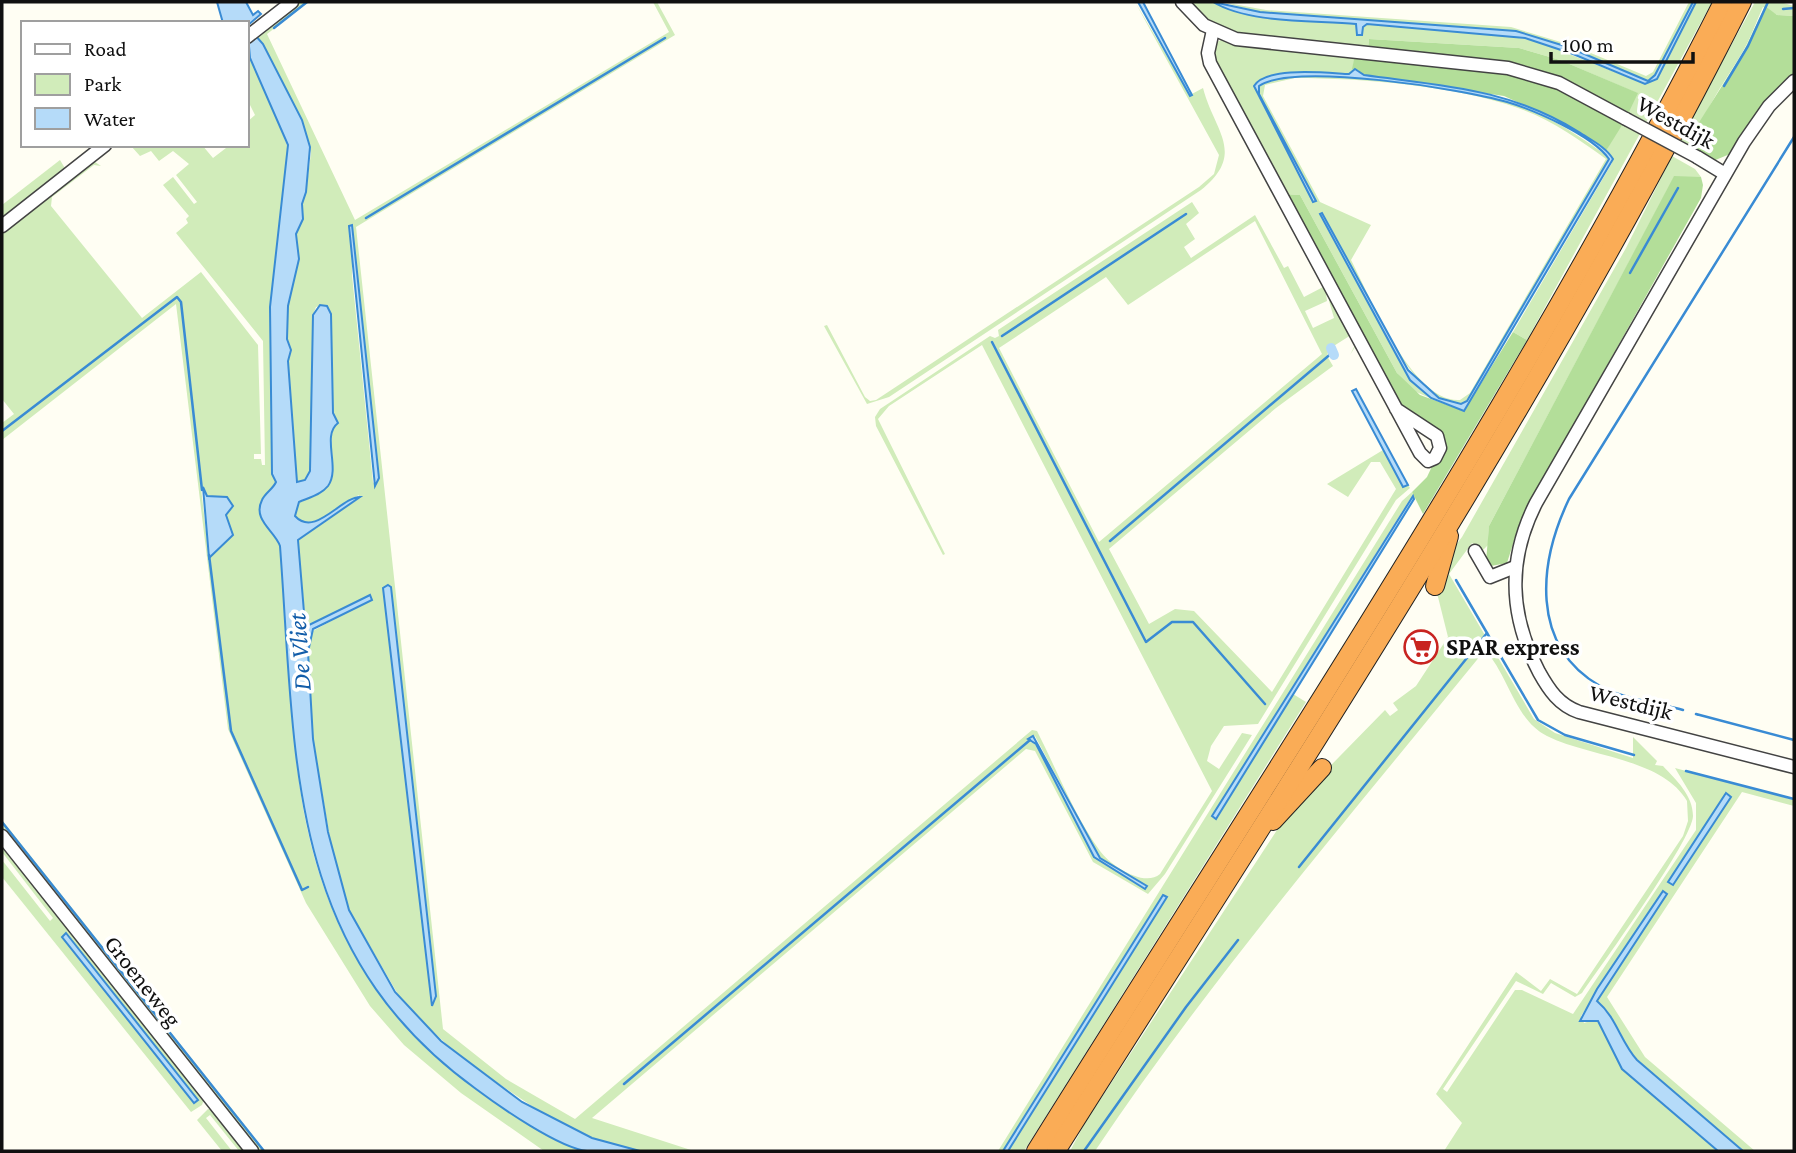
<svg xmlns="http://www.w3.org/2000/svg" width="1796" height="1153" font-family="'Crimson Pro',serif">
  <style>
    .green { fill: #d1ecba; fill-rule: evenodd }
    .forest { fill: #b3de99 }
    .water { fill: #b5dbf9; stroke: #398bd4; stroke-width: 2 }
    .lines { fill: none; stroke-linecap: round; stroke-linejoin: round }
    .stream { stroke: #398bd4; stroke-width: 2.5 }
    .canal { stroke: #b5dbf9; stroke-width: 10 }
    .minor-casing { stroke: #434343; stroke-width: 15 }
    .highway-casing { stroke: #212121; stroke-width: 20 }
    .minor { stroke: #fff; stroke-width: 12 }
    .highway { stroke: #faac56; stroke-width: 18 }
    .minor-bridge-casing { stroke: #434343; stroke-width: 15; stroke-linecap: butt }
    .minor-bridge { stroke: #fff; stroke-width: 12 }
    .labels { text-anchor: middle; stroke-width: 7; stroke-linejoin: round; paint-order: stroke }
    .street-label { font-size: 24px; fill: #101010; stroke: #fff }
    .poi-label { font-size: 24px; font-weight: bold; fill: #101010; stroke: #fff; text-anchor: start }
    .water-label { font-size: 26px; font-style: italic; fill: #125da9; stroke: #fff }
  </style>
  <rect width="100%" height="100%" fill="#fffef3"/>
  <g class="green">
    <path d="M298,2H309L267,34L355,220L669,32L653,2H657L675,35L356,227L443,1029L506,1079L575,1119L1032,730L1037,731C1057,770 1074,815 1100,851C1110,865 1144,888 1160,874L1212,791L982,345L889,406L878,419L945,554L943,555L876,426L875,417L880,409L990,336L995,338L999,336L998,330L1192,202L1199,213L1186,224L1195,239L1184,247L1191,258L1255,215L1284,268L1288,266L1304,297L1325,286L1327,301L1305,311L1313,328L1334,318L1329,301L1331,295L1357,344L1350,355L1355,345L1351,335L1329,349L1327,356L1333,366L1276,408L1109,549L1149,624L1175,609L1194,611L1272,692L1396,489L1380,462H1371L1348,497L1327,484L1383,450L1403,487L1408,485L1410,488L1396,500L1258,724L1224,726L1211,746L1207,761L1219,769L1242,733L1252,735L1165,874L1148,894L1093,862L1035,751L1026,749L592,1118L694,1151H640L593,1138L551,1119L462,1059L403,1003L349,910L332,850L313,739L308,652L311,632L371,599L370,596L364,598L306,626L298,540L358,499L359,495C342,503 313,535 295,516L297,504L323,490L333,469L331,430L338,422L333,413L331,316L329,308L323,305L316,307L313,315L310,471L306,480L298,483L295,477L288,361L291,350L287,336L288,306L299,259L296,234L303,219L302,204L306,192L311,153L302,120L263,44L255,35ZM1255,221L1322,354L1099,542L999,348L1106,277L1128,305ZM352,225L379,478L376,486L373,482L352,275ZM388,585L391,587L436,996L432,1006L383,589ZM1035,736L1100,858L1146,886L1145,888L1096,858L1036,744L1030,742Z"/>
    <path d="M1135,2L1190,95L1203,88C1214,131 1247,153 1201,190L889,397L867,404L824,326L827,325L865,397L870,401L876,400L1199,187L1214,174L1219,155Z"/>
    <path d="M1187,2H1213L1231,10L1253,16L1356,24L1357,34L1362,35L1363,27L1367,24L1496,34L1536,41L1645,84L1657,79L1696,2H1712L1527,340L1513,332L1612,163L1606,151L1637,93L1560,60L1519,48L1369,39L1368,49L1247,38L1211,24Z"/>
    <path d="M1222,2L1266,10L1511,27L1574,46L1646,76L1653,72L1689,2H1693L1655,75L1648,81L1568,47L1516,31L1260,12Z"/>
    <path d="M1755,2H1780L1794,6V16L1777,15L1763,7C1756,22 1751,38 1742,53C1722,87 1701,111 1695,150L1678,142Z"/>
    <path d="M1221,40L1355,55L1353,69H1355L1351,74C1328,75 1268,64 1254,86L1313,202L1315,200L1259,94V86C1295,62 1465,89 1508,102C1544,113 1577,134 1607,156L1609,161L1602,173L1466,402C1413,422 1346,248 1322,213L1320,215L1410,380L1431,398L1450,407L1412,390L1397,373L1300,195L1283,194L1215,68L1213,44ZM1295,78C1361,78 1457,86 1518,108C1550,119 1579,139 1606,159L1470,393L1460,400C1412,403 1370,296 1351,260L1371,225L1320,202L1263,96L1265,85Z"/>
    <path d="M247,42L288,148L270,307L272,474L276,482C273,489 265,493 262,500C253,521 274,530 280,546C286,621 288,698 298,774C321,960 416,1075 585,1151H544L461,1093L404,1045L370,1006L306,903L228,729L176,304L2,440V423L14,414L2,399V231L92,160L101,166L94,165L52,197L51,206L142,318L201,272L258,345L261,454H254V459H261L262,465H265L263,341L176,233L188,223L186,219L189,216L163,185L173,177L194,204L197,202L176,175L189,164L173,151L159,161L151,151L140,156L131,146L202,145L213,158L226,148L225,145H247V122L255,115L247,99ZM201,488L207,496L227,497L232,508L226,515L233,535L209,558Z"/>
    <path d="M1672,156L1695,169L1701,177H1674L1489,526L1488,545L1483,550L1472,543L1449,574L1534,719L1555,733L1633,758V737L1657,761L1655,765L1663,766C1676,780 1693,795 1693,816C1692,841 1602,964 1582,993L1575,997L1551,983L1543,994L1516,981L1443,1089L1447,1092L1515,990H1522L1573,1014L1696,830V803L1675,768L1794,800V806L1742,792L1607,997L1645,1057L1755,1151H1743L1637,1060C1621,1041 1617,1017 1597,1001L1667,894L1663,891L1581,1016L1584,1023L1593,1020L1598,1021L1622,1069L1718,1151H1444L1462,1123L1436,1094L1516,972L1541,991L1550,979L1577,994L1683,836L1688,821L1687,801C1662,758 1588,757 1547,736C1514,719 1509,676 1485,650C1352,814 1213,975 1095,1151H1070L1085,1123L1296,801L1385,710L1390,716L1398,710L1393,703L1416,686L1448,637L1437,593L1449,554L1462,537L1626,248Z"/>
    <path d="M60,160L66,170L2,222V205Z"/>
    <path d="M1412,492L1415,498L1410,499L1212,816L1218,817L1293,694L1306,702L1024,1151H1008L1166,898L1164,895L1003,1151H998L1402,501Z"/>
    <path d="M2,820L265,1151H256L2,830Z"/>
    <path d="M2,843L204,1099L202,1105L191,1112L2,877V860L50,921L53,918L2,852Z"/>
    <path d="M208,1109L213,1110L246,1151H239L210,1115L206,1118L232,1151H222L197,1120Z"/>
  </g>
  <g class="forest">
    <path d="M1765,6L1777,15L1794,16V76L1730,154L1713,161L1695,150L1693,137L1698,124L1744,51Z"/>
    <path d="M1369,39L1519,48L1560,60L1638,93L1627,116L1564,82L1368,49Z"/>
    <path d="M1355,55L1494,69L1556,87L1624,122L1606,151L1557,120L1504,96L1361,75L1358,70L1352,69Z"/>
    <path d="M1674,176L1701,177L1703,185L1701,198L1537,490L1517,531L1507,563L1491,566L1486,562L1489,526Z"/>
    <path d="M1283,194L1300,195L1397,373L1420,395L1464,411L1513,332L1527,340L1423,514L1412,492L1427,477L1442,445L1399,405Z"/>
  </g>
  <g class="water">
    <path d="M217,2H246L253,15L258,11L261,14L247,26L263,44L302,120L310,147L306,192L302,204L303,219L296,234L299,259L288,306L287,339L291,350L288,361L297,482L305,480L310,471L313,315L320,305L327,306L331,314L333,413L338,423C321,436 341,468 328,486C321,495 308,498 299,502L295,516C315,538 341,497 360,497L298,540L305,624L307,626L364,598L370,595L372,600L313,629L308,652L313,739L328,832L349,910L395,992L441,1041L522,1102L592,1138L640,1151C622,1151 604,1153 587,1151C559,1148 500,1107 476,1089C285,951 296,758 280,546C275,531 252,520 262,500C265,493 273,489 276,482L272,474L270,307L288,145L250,58L247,23H223Z"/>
    <path d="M1138,2H1143L1192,95L1190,96Z"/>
    <path d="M1213,2L1260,12L1516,31L1568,47L1648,81L1655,75L1693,2H1696L1657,79L1645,84L1573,54L1525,38L1367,24L1363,27L1362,35H1357L1356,24C1313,20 1250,24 1213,2Z"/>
    <path d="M1355,69L1364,75C1444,86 1508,88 1579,132C1591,140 1606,147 1613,159L1464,411L1431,398L1410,380L1320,214L1322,213L1408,370L1439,398L1461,404L1467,401L1609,159C1592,135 1534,110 1507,102C1463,89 1294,62 1259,86V94L1316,201L1313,202L1254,86C1266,66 1327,73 1349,74Z"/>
    <path d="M352,225L379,478L375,486L349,226Z"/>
    <path d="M1356,389L1408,485L1403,487L1352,391Z"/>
    <path d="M203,487L207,496L227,497L233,506L226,515L233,535L209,558Z"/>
    <path d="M1413,496L1414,499L1216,819L1212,816Z"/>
    <path d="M388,585L391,587L436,996L432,1006L383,588Z"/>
    <path d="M1033,736L1100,858L1147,886L1145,889L1094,857L1036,744L1028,739Z"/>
    <path d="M1726,793L1731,797L1673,885L1668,882Z"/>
    <path d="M1663,891L1667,894L1597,1001C1617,1018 1620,1041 1637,1060L1743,1151H1718L1622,1069L1598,1021H1580L1597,989Z"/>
    <path d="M1163,895L1167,897L1008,1151H1003Z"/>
    <path d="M66,933L198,1100L194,1103L62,937Z"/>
  </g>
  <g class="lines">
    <g class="stream">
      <path d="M1783,9L1794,8"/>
      <path d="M274,28L307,2"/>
      <path d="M1724,86L1748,46L1768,2"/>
      <path d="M366,218L665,38"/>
      <path d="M1630,273L1678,188"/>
      <path d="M1002,336L1186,214"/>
      <path d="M992,342L1146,642L1172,622H1193L1265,704"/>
      <path d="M2,431L177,297L181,302L202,490"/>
      <path d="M1110,541L1333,352"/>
      <path d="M209,555L231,731L302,890L308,887"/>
      <path d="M1456,580L1487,633"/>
      <path d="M1683,710C1657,703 1624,699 1600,686C1529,645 1539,562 1569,499L1794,137"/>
      <path d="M1696,714L1794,740"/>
      <path d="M1686,771L1794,799"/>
      <path d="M2,822L264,1151"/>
      <path d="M1299,867L1487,633L1538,720L1565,735L1634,755"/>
      <path d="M624,1084L1030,740"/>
      <path d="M1084,1151L1186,1007L1238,940"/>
    </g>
    <path class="canal" d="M1331,348L1334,355"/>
    <defs>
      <g id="minor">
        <path d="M1182,2L1204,25L1236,39L1508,68L1559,83L1626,119"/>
        <path d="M1213,30L1208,53L1210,63L1420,453L1428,461L1435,458L1440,448L1437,436L1396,409"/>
        <path d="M247,37L292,2"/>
        <path d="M1794,81L1769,106L1744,142L1536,503C1507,560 1509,615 1539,672C1549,690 1559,705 1579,712L1794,767"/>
        <path d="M1697,157L1725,174"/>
        <path d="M2,226L105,145"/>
        <path d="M1475,551L1490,577L1515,567"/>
        <path d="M2,836L252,1151"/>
      </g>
      <g id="highway">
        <path d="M1435,586L1449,536"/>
        <path d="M1273,821L1322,768"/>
        <path d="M1036,1151C1272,773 1521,401 1723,2"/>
        <path d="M1056,1151C1294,774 1541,401 1742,2"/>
      </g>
    </defs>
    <use href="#minor" class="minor-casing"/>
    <use href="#highway" class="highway-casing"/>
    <use href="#minor" class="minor"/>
    <use href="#highway" class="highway"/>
    <defs>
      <path id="minor-bridge" d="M1626,119L1697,157"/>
    </defs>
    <use href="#minor-bridge" class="minor-bridge-casing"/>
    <use href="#minor-bridge" class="minor-bridge"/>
  </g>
  <defs>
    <symbol id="supermarket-ring" viewBox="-11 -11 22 22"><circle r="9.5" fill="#fff" stroke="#c82420" stroke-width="1.5"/><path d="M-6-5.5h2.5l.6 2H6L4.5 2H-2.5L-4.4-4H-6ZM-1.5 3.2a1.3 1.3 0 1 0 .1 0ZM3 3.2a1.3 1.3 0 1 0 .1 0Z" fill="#c82420"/></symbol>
  </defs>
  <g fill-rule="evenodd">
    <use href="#supermarket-ring" x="1402" y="628" width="38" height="38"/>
  </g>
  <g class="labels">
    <g class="street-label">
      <text transform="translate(1676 122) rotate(29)" y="8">Westdijk</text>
      <text transform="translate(1631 702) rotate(14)" y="8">Westdijk</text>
      <text transform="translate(143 981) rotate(52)" y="8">Groeneweg</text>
    </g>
    <g class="poi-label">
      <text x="1446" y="655">SPAR express</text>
    </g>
    <g class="water-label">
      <text transform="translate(299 652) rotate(-94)" y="9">De Vliet</text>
    </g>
  </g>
  <rect width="1796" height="1153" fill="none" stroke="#101010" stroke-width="7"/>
  <rect x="21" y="21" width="228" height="126" fill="#ffffff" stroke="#9f9f9f" stroke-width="2"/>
  <rect x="35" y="44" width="35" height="10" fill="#ffffff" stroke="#9f9f9f" stroke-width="2"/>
  <text x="84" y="56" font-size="21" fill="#101010">Road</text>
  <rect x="35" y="74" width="35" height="21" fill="#d1ecba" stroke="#9f9f9f" stroke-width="2"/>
  <text x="84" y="91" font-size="21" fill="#101010">Park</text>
  <rect x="35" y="108" width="35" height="21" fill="#b5dbf9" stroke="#9f9f9f" stroke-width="2"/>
  <text x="84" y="126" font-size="21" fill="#101010">Water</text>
  <path d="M1551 52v10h142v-10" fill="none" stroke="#101010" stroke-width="3.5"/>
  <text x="1562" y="52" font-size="21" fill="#101010" stroke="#ffffff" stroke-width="5" paint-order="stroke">100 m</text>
</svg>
